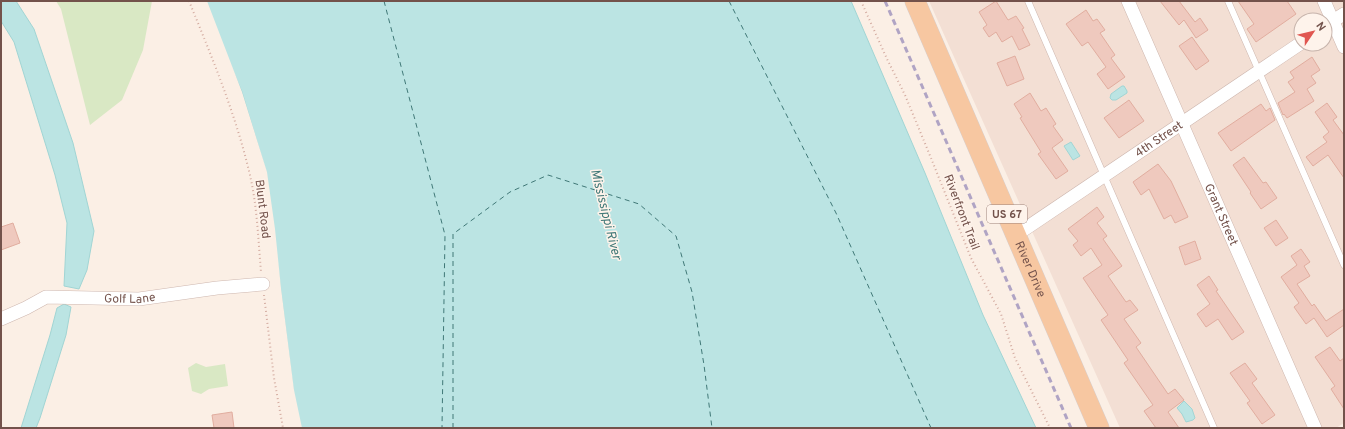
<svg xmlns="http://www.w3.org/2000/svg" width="1345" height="429" font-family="Overpass,sans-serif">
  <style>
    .residential { fill: #f3dfd4; fill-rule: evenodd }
    .green { fill: #d9e8c4 }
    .water { fill: #bbe4e3; stroke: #a1d5d4 }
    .pier { fill: #fbefe5 }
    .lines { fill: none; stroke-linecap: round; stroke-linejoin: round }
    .ferry { stroke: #407877; stroke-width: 1; stroke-dasharray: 5 4; stroke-linecap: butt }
    .building { fill: #efc9be; stroke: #e1ad9f }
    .service-casing { stroke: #ceb7af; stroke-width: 7 }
    .minor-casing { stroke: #ceb7af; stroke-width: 14 }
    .primary-casing { stroke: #d8cfcd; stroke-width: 21 }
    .path { stroke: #d4aca1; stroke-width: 2; stroke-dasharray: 1 3; stroke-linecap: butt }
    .service { stroke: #fff; stroke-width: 6 }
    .minor { stroke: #fff; stroke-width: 13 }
    .primary { stroke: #f7c7a1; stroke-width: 20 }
    .rail { stroke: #b0a4c4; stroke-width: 3; stroke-dasharray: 6 4; stroke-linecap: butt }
    .labels { text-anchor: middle; stroke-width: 3; stroke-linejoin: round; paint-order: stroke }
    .shield { fill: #fef3eb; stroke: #9d827b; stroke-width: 1 }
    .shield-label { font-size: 11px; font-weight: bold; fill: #73524b }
    .street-label { font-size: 12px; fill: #73524b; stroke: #fef3eb }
    .water-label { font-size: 13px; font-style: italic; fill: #407877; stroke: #fef3eb }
  </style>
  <rect width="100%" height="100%" fill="#fbefe5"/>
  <path class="residential" d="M929,1H1344V423L1336,428H1120ZM1301,20H1325V44H1301Z"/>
  <g class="green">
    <path d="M56,1H152L143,50L122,100L90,125L61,9Z"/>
    <path d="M196,363L206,367L225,364L228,386L209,389L201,394L192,391L188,368Z"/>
  </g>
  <g class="water">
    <path d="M1,1H16L34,29L73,143L94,231L87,270L79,289L64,286L67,223L55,175L14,42L1,21Z"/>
    <path d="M203,1H851L925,173L983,315L1036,428H298L266,172L242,92Z"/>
    <path d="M1122,86H1124L1127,91V93L1116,100H1112L1110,98L1111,94Z"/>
    <path d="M1071,142L1080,156L1073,160L1064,146Z"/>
    <path d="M64,304L71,307L66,335L40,418L36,428H21L50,335L57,308Z"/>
    <path d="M1184,401L1192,409L1195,418L1193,420L1186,422L1182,414L1177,408Z"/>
  </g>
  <path class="pier" d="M201,1H207L242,92L267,172L275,229L281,288L294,390L302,428H296L287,385L275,287L264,172L240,93Z"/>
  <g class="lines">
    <g class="ferry">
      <path d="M384,1L445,235L442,428"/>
      <path d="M729,1L836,213L931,428"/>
      <path d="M453,428V234L510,192L548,175L639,204L676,236L692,292L704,365L712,428"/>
    </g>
  </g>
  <g class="building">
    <path d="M996,1L1008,20L1016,16L1024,28L1022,29L1030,45L1019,50L1012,36L1002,42L996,32L989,37L983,28L987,25L979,12Z"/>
    <path d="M1160,1H1179L1195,22L1200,18L1208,30L1196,38L1184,20L1179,25Z"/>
    <path d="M1238,1H1287L1296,14L1256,42L1247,29L1254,24Z"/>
    <path d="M1086,10L1093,21L1097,19L1105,30L1100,33L1115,55L1111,58L1125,77L1108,89L1097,74L1106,67L1088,42L1082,46L1066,24Z"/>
    <path d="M1192,37L1209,61L1196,70L1179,46Z"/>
    <path d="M1015,56L1024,79L1007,86L997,63Z"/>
    <path d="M1312,57L1320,70L1311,76L1316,83L1307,89L1314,101L1287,118L1284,114L1283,115L1278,103L1295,92L1288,82L1294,78L1290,72Z"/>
    <path d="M1030,93L1041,111L1046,108L1056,124L1053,126L1063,140L1052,148L1068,171L1056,179L1038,154L1041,152L1020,118L1022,117L1014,104Z"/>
    <path d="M1129,100L1144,121L1119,138L1104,118Z"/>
    <path d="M1327,103L1337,117L1333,120L1344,135V178L1328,155L1313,166L1306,157L1327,142L1323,137L1329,132L1315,112Z"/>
    <path d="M1261,104L1266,111L1270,108L1275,120L1231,151L1218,133Z"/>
    <path d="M1244,157L1263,183L1266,182L1277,198L1261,209L1250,193L1251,192L1233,165Z"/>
    <path d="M1158,164L1171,181L1188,217L1175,223L1171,215L1164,219L1149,189L1141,195L1133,182Z"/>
    <path d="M1097,207L1104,217L1097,223L1107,236L1103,239L1122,266L1108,276L1126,302L1130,300L1138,310L1124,319L1141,343L1136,347L1168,394L1175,389L1184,400L1168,412L1179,428H1156L1144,411L1153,405L1124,363L1128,360L1101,320L1108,315L1083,278L1102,265L1091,248L1081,256L1073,245L1078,241L1068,229Z"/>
    <path d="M1276,220L1288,238L1276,246L1264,228Z"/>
    <path d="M13,223L20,243L1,250V227Z"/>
    <path d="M1195,241L1201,259L1185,265L1179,247Z"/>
    <path d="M1301,249L1310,262L1304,266L1310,276L1297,284L1312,306L1314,304L1326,321L1344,309V325L1327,337L1314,318L1306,324L1294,307L1299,303L1281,277L1297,265L1291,256Z"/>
    <path d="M1209,276L1218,290L1216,291L1244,332L1232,340L1218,319L1206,327L1197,314L1210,304L1197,285Z"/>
    <path d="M1330,347L1340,361L1344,358V409L1331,389L1335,386L1315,357Z"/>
    <path d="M1245,363L1257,379L1252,383L1275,415L1262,424L1247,403L1250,401L1230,373Z"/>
    <path d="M232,412L234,428H214L212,415Z"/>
  </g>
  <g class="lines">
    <defs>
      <g id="service">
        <path d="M1028,1L1214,428"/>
        <path d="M1228,1L1344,265"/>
      </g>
      <g id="minor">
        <path id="s1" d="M1128,1L1315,428"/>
        <path d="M1324,1L1344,47"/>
        <path d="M1325,26L1344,14"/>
        <path id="s2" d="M1016,235L1301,43"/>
        <path id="s3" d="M1,319L26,308L46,297L139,299L217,288L263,284"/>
      </g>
      <g id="primary">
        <path id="s4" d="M915,1L1099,428"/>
      </g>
    </defs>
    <use href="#service" class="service-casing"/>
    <use href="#minor" class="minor-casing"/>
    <use href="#primary" class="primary-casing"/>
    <g class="path">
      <path d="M189,1C211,55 234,110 248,167C257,201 258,237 261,272"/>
      <path d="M861,1L887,59L905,95L931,158L971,258L1001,314L1015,358L1050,428"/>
      <path d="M264,295L274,378L283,428"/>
    </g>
    <use href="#service" class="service"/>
    <use href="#minor" class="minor"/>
    <use href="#primary" class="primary"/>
    <path class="rail" d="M885,1L1071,428"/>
  </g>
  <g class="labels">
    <rect class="shield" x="987" y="205" width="40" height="18" rx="3"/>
    <g class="shield-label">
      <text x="1007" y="218">US 67</text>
    </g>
    <g class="street-label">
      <text dy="4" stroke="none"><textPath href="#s2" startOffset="172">4th Street</textPath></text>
      <text transform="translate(263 209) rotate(83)" y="4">Blunt Road</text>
      <text transform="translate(962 212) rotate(69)" y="4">Riverfront Trail</text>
      <text dy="4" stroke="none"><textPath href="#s1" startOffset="233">Grant Street</textPath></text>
      <text dy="4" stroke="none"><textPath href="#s4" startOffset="292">River Drive</textPath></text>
      <text dy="4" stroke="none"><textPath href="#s3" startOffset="134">Golf Lane</textPath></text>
    </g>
    <g class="water-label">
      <text transform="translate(607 214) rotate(76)" y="5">Mississippi River</text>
    </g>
  </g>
  <rect width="1345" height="429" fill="none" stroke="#73524b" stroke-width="4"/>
  <g transform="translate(1313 32) rotate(55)"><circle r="19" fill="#fef3eb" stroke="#c6b3ab"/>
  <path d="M0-3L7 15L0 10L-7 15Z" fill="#e05650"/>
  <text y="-6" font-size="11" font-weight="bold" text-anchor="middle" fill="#73524b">N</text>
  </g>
</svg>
